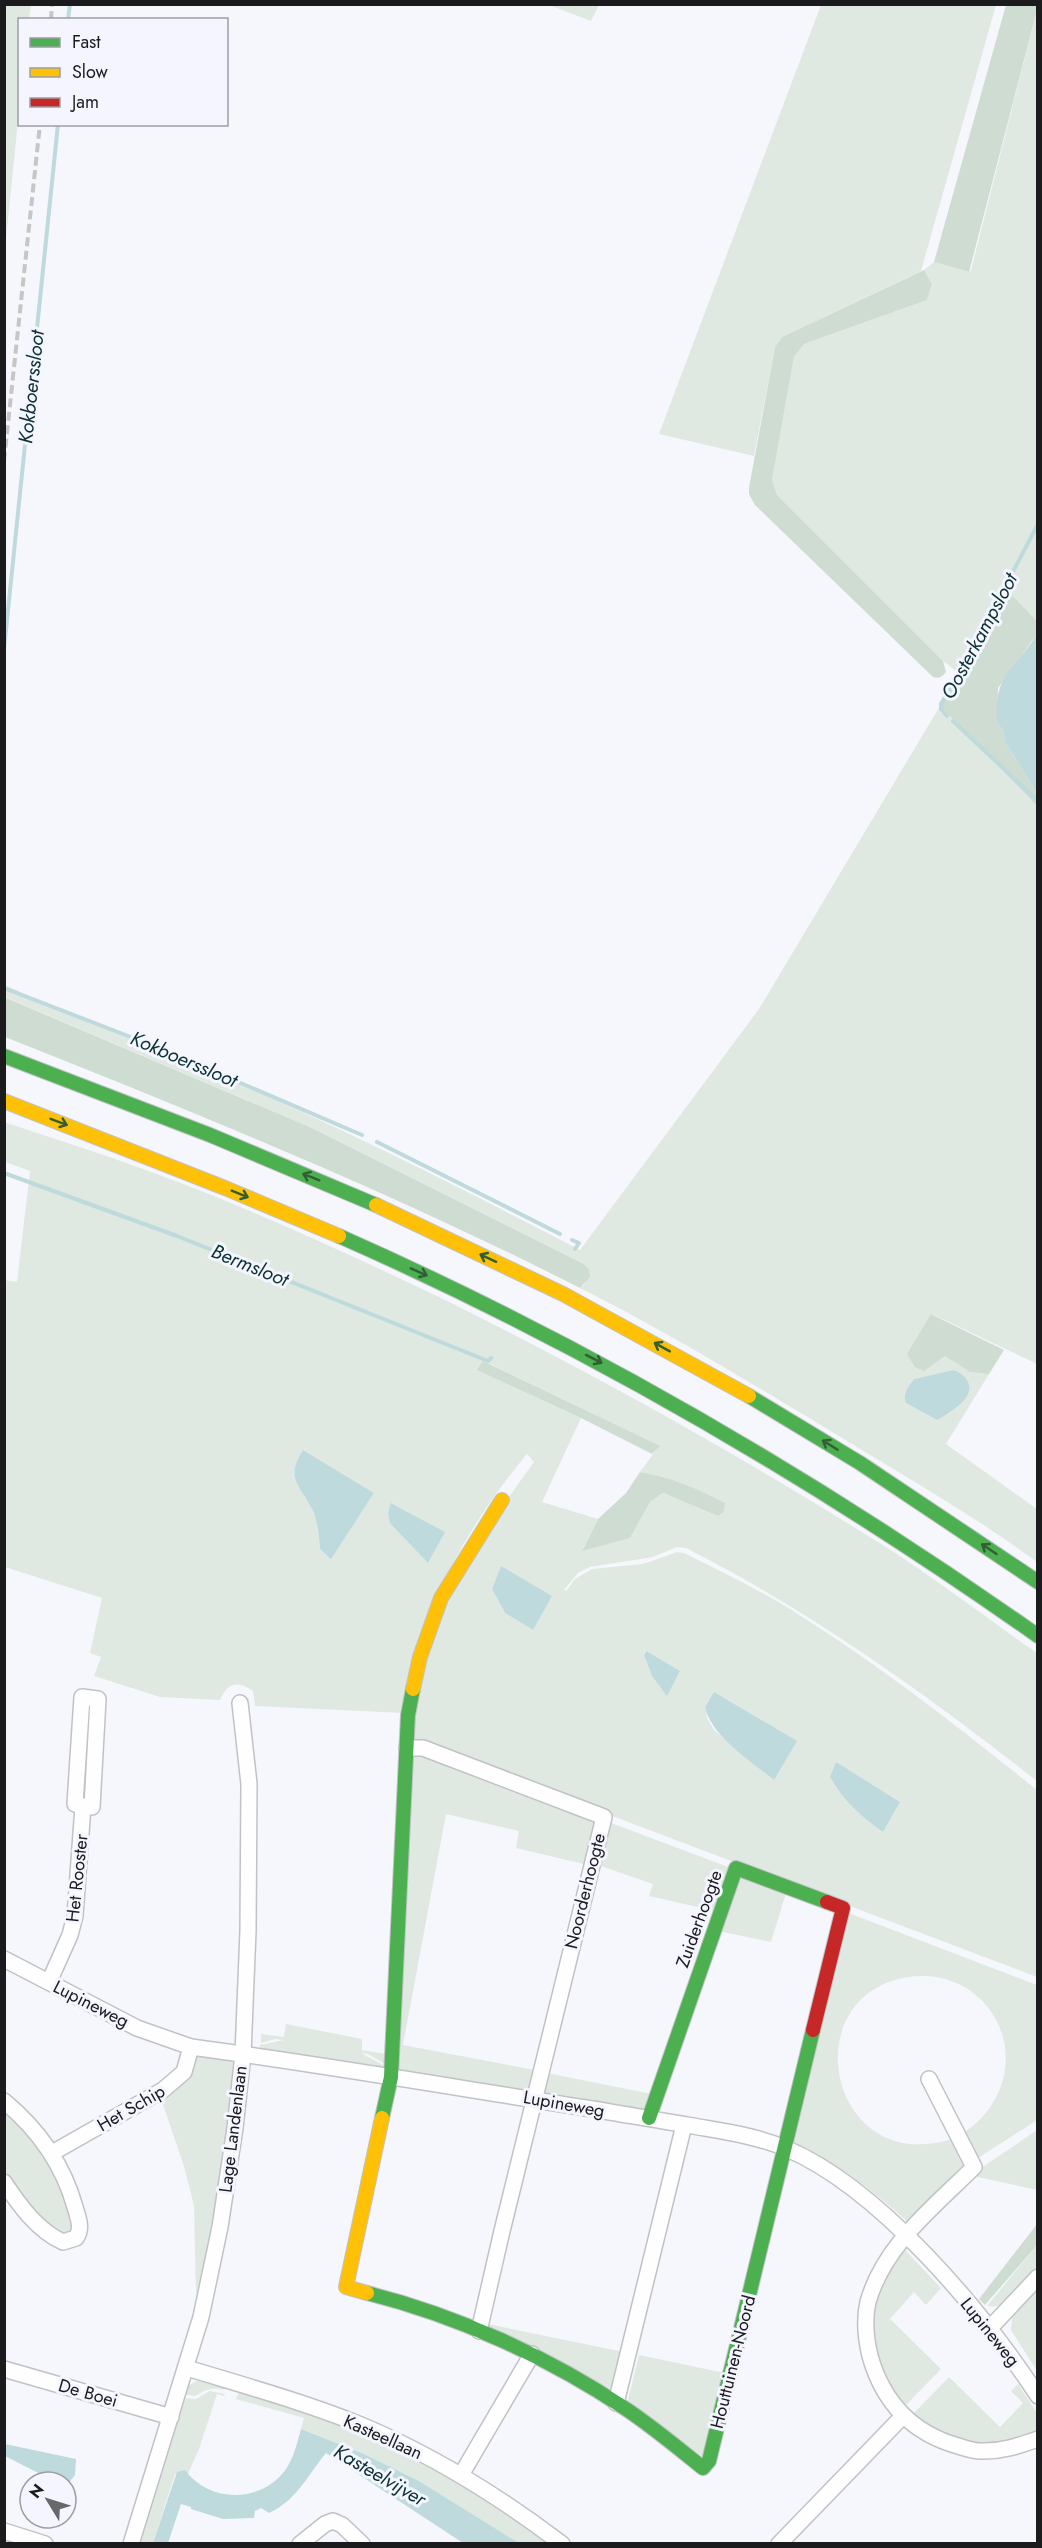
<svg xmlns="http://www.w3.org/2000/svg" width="1042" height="2548" font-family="Jost,sans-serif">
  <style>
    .green { fill: #dfe9e2; fill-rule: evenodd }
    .forest { fill: #cfdcd1 }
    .water { fill: #bedadc }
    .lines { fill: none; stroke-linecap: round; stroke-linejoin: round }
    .stream { stroke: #bedadc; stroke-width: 4 }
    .street-casing { stroke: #c1c2c6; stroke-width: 18 }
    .fast-casing { stroke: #c1c2c6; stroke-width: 16 }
    .slow-casing { stroke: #c1c2c6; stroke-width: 16 }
    .jam-casing { stroke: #c1c2c6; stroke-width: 16 }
    .street { stroke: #fefeff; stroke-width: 15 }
    .fast { stroke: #4caf50; stroke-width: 14 }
    .slow { stroke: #ffc107; stroke-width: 14 }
    .jam { stroke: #c62828; stroke-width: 14 }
    .rail { stroke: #c6c6c6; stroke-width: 4; stroke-dasharray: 9 4.5; stroke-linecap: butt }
    .oneway { stroke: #315e34 }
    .labels { text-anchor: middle; stroke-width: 6; stroke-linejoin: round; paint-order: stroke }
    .street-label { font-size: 18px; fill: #1b1b1e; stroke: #f4f5fe }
    .water-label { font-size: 20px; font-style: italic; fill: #0a3233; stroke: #f4f5fe }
  </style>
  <rect width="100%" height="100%" fill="#f6f7fc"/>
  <g class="green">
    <path d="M5,4L31,5L29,19L20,20L19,111L5,249Z"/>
    <path d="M549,5H599L591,21Z"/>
    <path d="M821,5H996L921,271L782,337L775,347L754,456L659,434Z"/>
    <path d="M1037,10V621L1006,589L960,674L943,661L777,495L772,480L794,357L804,344L927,300L932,284L924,270L934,262L969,272L971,270Z"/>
    <path d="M940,706L1037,806V1364L932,1314L945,1356L970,1372L989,1374L946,1444L1037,1509V1562C980,1520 918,1484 857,1447C766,1392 675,1336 580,1288L585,1284L582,1263L312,1128L5,997V985C96,1027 190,1062 282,1103C383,1148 482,1199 580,1250L759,1009ZM953,1370L950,1412L937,1420L906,1403L914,1379Z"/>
    <path d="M4,1122C58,1140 112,1157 165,1177C258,1212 349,1254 439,1297C593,1373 743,1457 889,1549C939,1581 988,1619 1037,1653V1781C926,1694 812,1612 686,1548L677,1547L653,1557L590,1567L578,1573L564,1590L566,1591L575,1579L592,1569L643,1564L677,1552L684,1553C724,1573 764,1592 801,1616C883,1668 961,1729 1037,1790V1977L412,1740C413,1723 414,1706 416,1689C429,1611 488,1525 534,1462L527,1454C468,1524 413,1622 403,1713L255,1706L253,1691C238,1680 227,1683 220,1700L160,1697L94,1676L101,1657L90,1653L102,1598L5,1567V1280L17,1282L30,1171L5,1162ZM484,1361L659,1446L640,1472C671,1477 697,1489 725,1503L724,1512L718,1516L663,1493L650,1502L630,1538L582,1550L598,1519L542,1502L581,1418L478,1370ZM303,1450L374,1493L331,1558L320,1549C319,1536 318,1523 313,1511C302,1486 284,1479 303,1450ZM392,1503L444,1532L428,1563L391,1523L388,1513ZM501,1566L551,1596L533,1630L505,1613L492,1589ZM645,1651L680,1671L667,1695L652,1676L644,1655ZM714,1692L796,1741L774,1779L714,1730L707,1718L705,1707ZM836,1763L900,1802L883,1832C860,1814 845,1803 830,1777Z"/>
    <path d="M418,1753L597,1821L588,1865L516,1848L519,1831L446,1814L403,2045L535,2070L530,2092L398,2070L411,1759Z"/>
    <path d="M606,1821L731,1868L715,1911L649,1896L653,1884L598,1865Z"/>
    <path d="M739,1873L786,1893L771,1942L718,1931Z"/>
    <path d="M846,1912L1037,1985V2120L975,2160L963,2133C1016,2100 1022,2026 968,1989C949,1977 925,1973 903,1978C793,2001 831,2177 952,2139L965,2168L909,2223C875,2192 837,2161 792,2145Z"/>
    <path d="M286,2024L362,2039V2050L386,2054L385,2064L368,2054L361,2053L385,2066L383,2069L260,2051V2045L284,2040L275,2039L261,2043V2034L284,2037Z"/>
    <path d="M197,2054L236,2060L211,2237L196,2295L194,2206L184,2166L160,2096L190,2071Z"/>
    <path d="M547,2073L652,2094L642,2112L542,2094Z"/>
    <path d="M4,2109C36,2137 52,2162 66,2201C69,2211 75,2221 70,2232L62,2235L39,2217L5,2171Z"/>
    <path d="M1037,2130V2190L973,2176L981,2168Z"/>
    <path d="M1037,2245V2273C1022,2289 1011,2310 987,2306Z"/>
    <path d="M903,2248L941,2288L926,2305L914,2292L890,2319L941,2369L905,2406C859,2350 866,2305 903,2248Z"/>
    <path d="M1037,2288V2371L1011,2330L1012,2318Z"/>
    <path d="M483,2323L624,2352L615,2391Z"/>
    <path d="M639,2355L725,2373L704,2458L628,2400Z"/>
    <path d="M949,2377L1000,2427L1023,2403L1011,2391L1018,2384L1037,2413V2437C1023,2440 1005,2447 991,2447C961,2446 936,2431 912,2415Z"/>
    <path d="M198,2380L222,2385L225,2390C211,2387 207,2389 195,2396L184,2394L188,2386Z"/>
    <path d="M210,2391L225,2394L224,2396L217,2394L199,2449L188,2474L185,2471L175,2474L153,2543L137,2544L183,2398L196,2399Z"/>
    <path d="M242,2391C307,2411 371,2434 431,2466C473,2488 512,2516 551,2543H519L419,2481L364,2454L301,2429L304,2418L236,2399L238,2394Z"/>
  </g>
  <g class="forest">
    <path d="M1006,5H1037V10L969,272L934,262Z"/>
    <path d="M924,270L932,284L927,300L804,344L794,357L772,480L777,495L943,661L946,672C942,677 939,679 933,677L755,505L749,494V488L775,347L782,337Z"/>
    <path d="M1006,589L1037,621V634L998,688L997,723L1003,730L1005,742L1037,793V806L940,706Z"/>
    <path d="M4,997L312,1128L582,1263L589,1269L590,1277L580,1288C393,1193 199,1114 5,1037Z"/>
    <path d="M931,1314L1004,1350L989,1374L970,1372L945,1356L924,1371L915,1367L907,1354Z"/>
    <path d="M483,1361L660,1446L652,1454L581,1418L477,1370Z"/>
    <path d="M640,1472C671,1477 698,1489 725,1503L724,1512L718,1516L663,1493L650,1502L630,1538L582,1551L598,1519L626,1493Z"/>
    <path d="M1037,2224V2245L985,2305L979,2299Z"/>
  </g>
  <g class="water">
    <path d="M1037,634V793L1005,742L1003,730L997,723C994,671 1013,673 1037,634Z"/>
    <path d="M953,1370C964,1373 974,1384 967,1396C962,1405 946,1415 937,1420L906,1403C902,1394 909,1386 914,1379Z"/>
    <path d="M303,1450L374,1493L331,1559L320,1549C319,1536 318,1523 313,1511C301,1486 284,1479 303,1450Z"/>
    <path d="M391,1503L445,1532L428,1563L390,1523L388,1513Z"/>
    <path d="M501,1566L552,1596L533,1630L505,1613L492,1589Z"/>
    <path d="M646,1651L680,1671L667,1696L652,1676L644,1655Z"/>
    <path d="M714,1692L797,1741L774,1780C751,1761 711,1736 705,1707Z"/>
    <path d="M836,1762L900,1802L883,1832C860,1815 845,1803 830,1777Z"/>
    <path d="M301,2429L364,2454L419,2481L519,2543H463L326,2453C307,2476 297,2500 269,2513L261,2508L255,2511L254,2518L223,2519L191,2509V2507L181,2504L168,2543H153L177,2472L185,2470C210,2504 262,2503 286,2469C294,2457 297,2443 301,2429Z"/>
    <path d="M5,2444L76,2459L75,2475L66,2486V2482H56L5,2456Z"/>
  </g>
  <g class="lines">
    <g class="stream">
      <path d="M68,20L70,4"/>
      <path d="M4,649L58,124"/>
      <path d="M947,716L941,709V704L993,610L1038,524"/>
      <path d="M953,721L1038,801"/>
      <path d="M4,988L159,1048L362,1135"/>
      <path d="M377,1142L560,1234"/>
      <path d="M4,1173L177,1236L488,1361L491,1358"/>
      <path d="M572,1240L579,1243L575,1249"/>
    </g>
    <defs>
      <g id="street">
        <path d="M407,1748H423L604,1817L502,2231L479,2331"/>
        <path d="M4,1959L137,2028L191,2047C325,2065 458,2088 592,2109C623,2114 655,2120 687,2125C720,2131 754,2135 785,2148C879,2187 983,2312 1038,2396"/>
        <path d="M49,1982L70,1935L75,1916L83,1806L92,1807L98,1699L82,1697L75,1804L83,1806"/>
        <path d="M929,2079L974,2167C934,2207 884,2245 868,2302C864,2319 866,2339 870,2356C883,2402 912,2433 958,2446C965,2448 973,2451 980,2451C1001,2452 1018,2446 1038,2439"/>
        <path d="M4,2101C39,2130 63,2164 75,2207C78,2218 83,2228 76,2238L63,2242C38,2231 19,2205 4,2182"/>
        <path d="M52,2153L163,2090L184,2072L191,2047"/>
        <path d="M990,2328L1038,2277"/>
        <path d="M187,2368C246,2386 304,2402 361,2425C433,2455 500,2497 562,2544"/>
        <path d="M4,2369L171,2417"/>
        <path d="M616,2403L684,2125"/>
        <path d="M461,2475L532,2354"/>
        <path d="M4,2531L45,2544"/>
        <path d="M131,2544L201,2317L220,2227L235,2128L243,2054L248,1931L249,1784L240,1703"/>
        <path d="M300,2544L325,2524L333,2521L342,2525L362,2544"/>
        <path d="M779,2544L903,2416"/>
      </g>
      <g id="fast">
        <path d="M4,1056L210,1135L376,1205"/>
        <path d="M339,1236C586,1345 817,1480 1038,1636"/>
        <path d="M749,1396L860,1463L1038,1582"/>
        <path d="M382,2118L391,2077L408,1715L413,1689"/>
        <path d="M649,2118L736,1868L827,1902"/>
        <path d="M367,2293C458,2316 548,2357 626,2409C653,2427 678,2448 703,2468L709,2461L813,2030"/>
      </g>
      <g id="slow">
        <path d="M4,1101L225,1188L339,1236"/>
        <path d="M376,1205L563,1294L749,1396"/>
        <path d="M413,1689L420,1657L441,1598L502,1500"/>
        <path d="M367,2293L346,2287L382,2118"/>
      </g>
      <path id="jam" d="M813,2030L843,1908L827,1902"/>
    </defs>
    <use href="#street" class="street-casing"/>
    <use href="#fast" class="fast-casing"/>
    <use href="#slow" class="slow-casing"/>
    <use href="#jam" class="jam-casing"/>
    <use href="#street" class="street"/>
    <use href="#fast" class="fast"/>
    <use href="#slow" class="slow"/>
    <use href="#jam" class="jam"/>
    <g class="rail">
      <path d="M51,20L52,4"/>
      <path d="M4,461L40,124"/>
    </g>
  </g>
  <defs><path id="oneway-shaft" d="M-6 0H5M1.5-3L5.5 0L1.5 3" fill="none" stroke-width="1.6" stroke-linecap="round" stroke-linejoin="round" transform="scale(1.5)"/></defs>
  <g class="oneway">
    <use href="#oneway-shaft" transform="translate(59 1122) rotate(21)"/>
    <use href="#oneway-shaft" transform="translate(311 1177) rotate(-158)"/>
    <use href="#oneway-shaft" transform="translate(240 1194) rotate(22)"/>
    <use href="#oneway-shaft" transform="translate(488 1258) rotate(-155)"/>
    <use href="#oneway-shaft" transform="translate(419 1272) rotate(24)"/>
    <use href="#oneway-shaft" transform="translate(662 1347) rotate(-151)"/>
    <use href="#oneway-shaft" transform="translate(594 1359) rotate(27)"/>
    <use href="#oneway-shaft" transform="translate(830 1445) rotate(-148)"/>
    <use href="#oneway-shaft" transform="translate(989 1549) rotate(-146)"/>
  </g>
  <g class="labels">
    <g class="street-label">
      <text transform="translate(77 1878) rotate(-84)" y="6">Het Rooster</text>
      <text transform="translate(585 1891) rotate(-76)" y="6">Noorderhoogte</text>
      <text transform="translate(699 1919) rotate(-70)" y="6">Zuiderhoogte</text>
      <text transform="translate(91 2004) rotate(27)" y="6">Lupineweg</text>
      <text transform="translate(564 2104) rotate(10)" y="6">Lupineweg</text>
      <text transform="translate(131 2108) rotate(-30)" y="6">Het Schip</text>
      <text transform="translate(233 2129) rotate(-83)" y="6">Lage Landenlaan</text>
      <text transform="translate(990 2332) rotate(51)" y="6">Lupineweg</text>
      <text transform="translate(733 2362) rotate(-76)" y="6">Houttuinen-Noord</text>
      <text transform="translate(88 2393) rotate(16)" y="6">De Boei</text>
      <text transform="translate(383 2437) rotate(24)" y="6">Kasteellaan</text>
    </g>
    <g class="water-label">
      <text transform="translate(31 387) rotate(-84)" y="7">Kokboerssloot</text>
      <text transform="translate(979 636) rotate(-62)" y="7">Oosterkampsloot</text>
      <text transform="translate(184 1059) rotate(23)" y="7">Kokboerssloot</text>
      <text transform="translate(250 1265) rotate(22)" y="7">Bermsloot</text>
      <text transform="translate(380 2475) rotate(30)" y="7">Kasteelvijver</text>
    </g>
  </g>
  <rect width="1042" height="2548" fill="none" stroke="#1b1b1e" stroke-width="12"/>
  <rect x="18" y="18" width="210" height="108" fill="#f4f5fe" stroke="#9d9ea4" stroke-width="1.5"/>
  <rect x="30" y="38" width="30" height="9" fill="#4caf50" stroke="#9d9ea4" stroke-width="1.5"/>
  <text x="72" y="48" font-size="18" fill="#1b1b1e">Fast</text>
  <rect x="30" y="68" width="30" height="9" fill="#ffc107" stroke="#9d9ea4" stroke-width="1.5"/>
  <text x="72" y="78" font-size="18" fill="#1b1b1e">Slow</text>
  <rect x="30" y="98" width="30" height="9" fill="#c62828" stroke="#9d9ea4" stroke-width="1.5"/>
  <text x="72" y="108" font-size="18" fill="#1b1b1e">Jam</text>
  <g transform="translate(48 2500) rotate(308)"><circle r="28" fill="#f4f5fe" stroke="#9d9ea4" stroke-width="1.5"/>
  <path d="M0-4.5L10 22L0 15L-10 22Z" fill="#68686c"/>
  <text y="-9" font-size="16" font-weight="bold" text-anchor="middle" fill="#1b1b1e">N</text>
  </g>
</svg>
